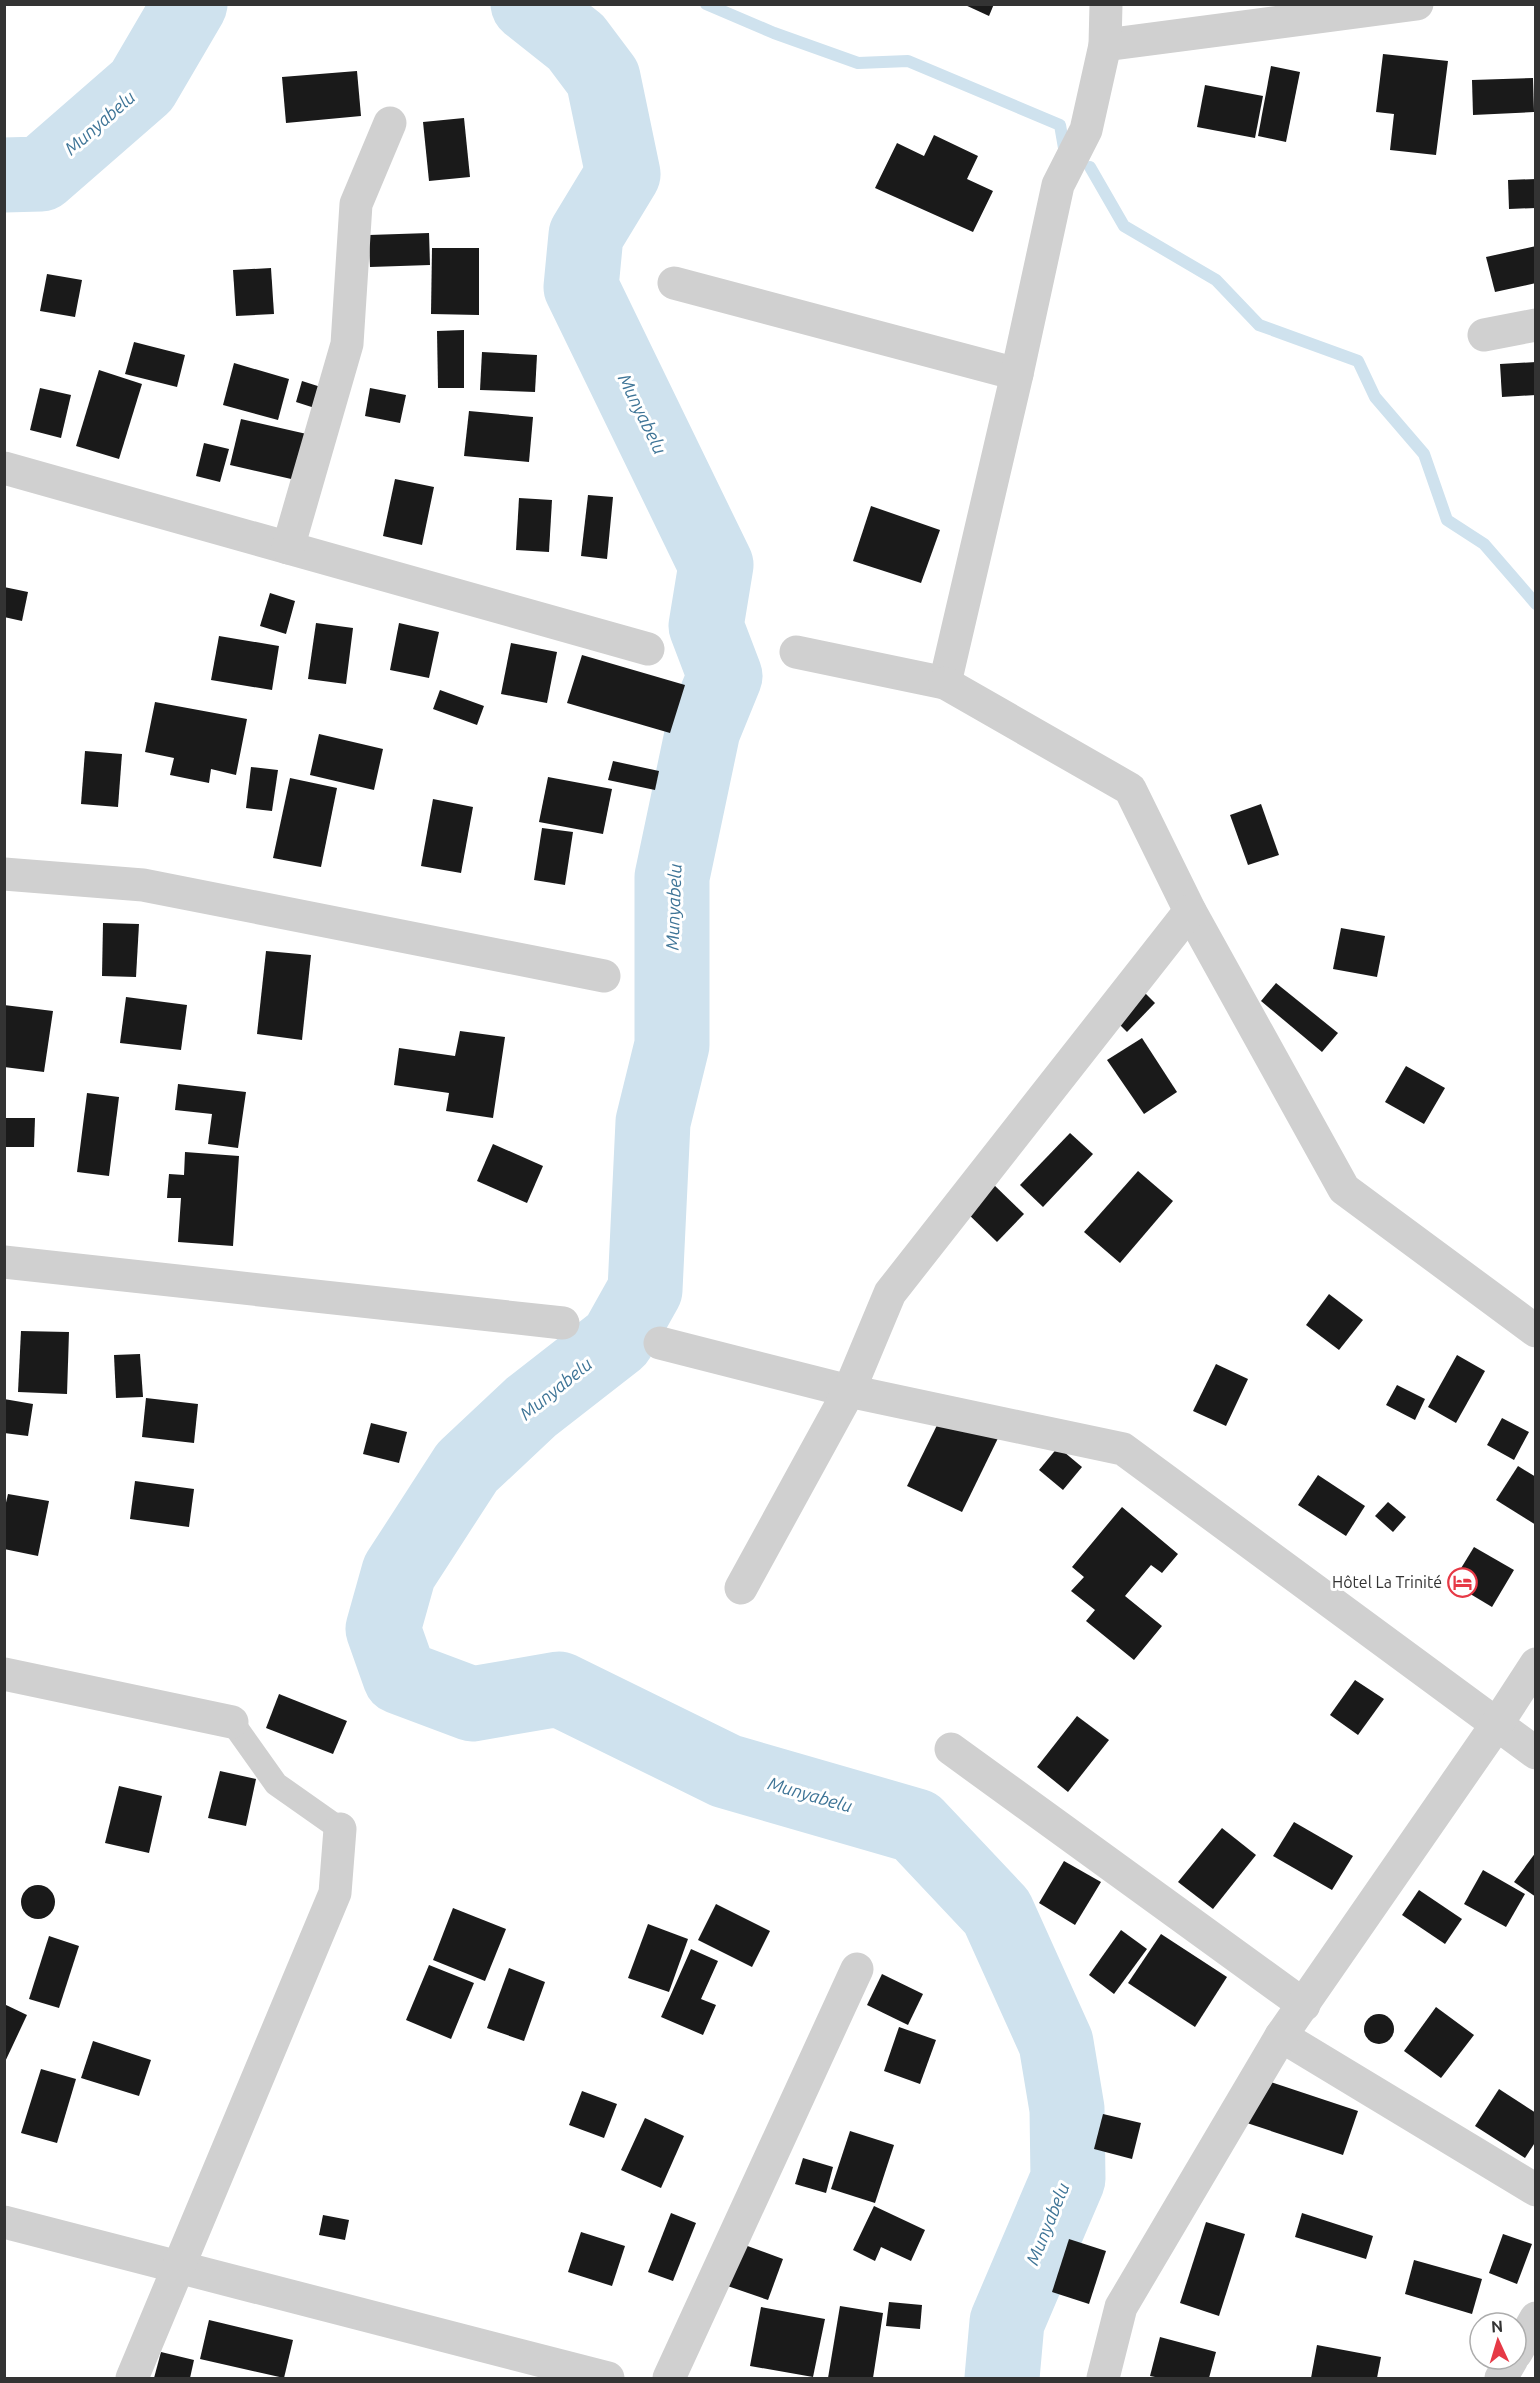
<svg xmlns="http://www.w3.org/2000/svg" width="1540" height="2383" font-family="Ubuntu,sans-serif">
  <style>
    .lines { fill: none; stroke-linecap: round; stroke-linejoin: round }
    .stream { stroke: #cfe2ee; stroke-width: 12 }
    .river { stroke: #cfe2ee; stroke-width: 75 }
    .building { fill: #1a1a1a }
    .service { stroke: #d0d0d0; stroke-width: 24 }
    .minor { stroke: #d0d0d0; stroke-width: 33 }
    .labels { text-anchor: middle; stroke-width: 6; stroke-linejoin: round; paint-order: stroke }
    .poi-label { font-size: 16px; fill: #333; stroke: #fff; text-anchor: end }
    .water-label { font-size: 18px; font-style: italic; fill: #3f7597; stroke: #fff }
  </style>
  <rect width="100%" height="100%" fill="#fff"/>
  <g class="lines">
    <g class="stream">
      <path d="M706,4L774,33L858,63L908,61L1060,125L1064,148"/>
      <path d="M543,17L569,4"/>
      <path d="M1090,167L1124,226L1216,280L1259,325L1358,361L1375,397L1424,454L1447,520L1484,544L1536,604"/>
    </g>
    <g class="river">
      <path d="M528,4L576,42L603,78L623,174L586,235L581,287L716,565L706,626L725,676L703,730L672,877V1045L653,1122L645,1290L617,1340L531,1407L467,1467L399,1572L383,1629L400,1677L472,1704L559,1689L726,1771L916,1826L997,1912L1056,2043L1067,2109L1068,2179L1007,2322L1002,2378"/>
      <path d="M4,175L41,174L142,86L190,4"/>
    </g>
  </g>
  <g class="building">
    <path d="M963,4H994L989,16Z"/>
    <path d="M1383,54L1448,61L1436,155L1390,150L1394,114L1376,112Z"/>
    <path d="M1271,66L1300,72L1286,142L1258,136Z"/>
    <path d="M357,71L361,116L286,123L282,77Z"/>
    <path d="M1533,78L1534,112L1473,115L1472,80Z"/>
    <path d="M1205,85L1263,96L1255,138L1197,127Z"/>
    <path d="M464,118L470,177L429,181L423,122Z"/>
    <path d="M934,135L978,156L967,179L993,191L973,232L875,188L897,143L924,156Z"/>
    <path d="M1536,179V208L1509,209L1508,180Z"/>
    <path d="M429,233L430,265L370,267L369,235Z"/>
    <path d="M1536,246V283L1495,292L1486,257Z"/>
    <path d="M432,248H479V315L431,314Z"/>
    <path d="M271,268L274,314L236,316L233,270Z"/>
    <path d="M47,274L82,280L75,317L40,311Z"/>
    <path d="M464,330V388H438L437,331Z"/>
    <path d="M134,342L185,355L177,387L125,374Z"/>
    <path d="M482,352L537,355L535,392L480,390Z"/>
    <path d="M1536,362V395L1502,397L1500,364Z"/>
    <path d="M234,363L289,379L278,420L223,405Z"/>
    <path d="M99,370L142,384L119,459L76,446Z"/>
    <path d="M302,381L327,389L321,410L296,402Z"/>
    <path d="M40,388L71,395L61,438L30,430Z"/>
    <path d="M370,388L406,395L400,423L365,416Z"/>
    <path d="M469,411L533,417L529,462L464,456Z"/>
    <path d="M241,419L311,435L300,481L230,465Z"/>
    <path d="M204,443L229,449L220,482L196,476Z"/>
    <path d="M395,479L434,487L422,545L383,536Z"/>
    <path d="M588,495L613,497L607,559L581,556Z"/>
    <path d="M519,498L552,500L549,552L516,550Z"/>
    <path d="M871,506L940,530L921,583L853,561Z"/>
    <path d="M4,587L28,592L22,621L4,617Z"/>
    <path d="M270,593L295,601L286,634L260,626Z"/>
    <path d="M316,623L353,628L346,684L308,679Z"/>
    <path d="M399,623L439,632L429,678L390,670Z"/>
    <path d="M219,636L279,646L272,690L211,680Z"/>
    <path d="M511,643L557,652L547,703L501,694Z"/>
    <path d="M582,655L685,685L670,733L567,703Z"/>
    <path d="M440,690L484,706L477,725L433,709Z"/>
    <path d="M155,702L247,719L236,775L211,769L209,783L170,775L174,758L145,752Z"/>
    <path d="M319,734L383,749L374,790L310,775Z"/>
    <path d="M85,751L122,754L118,807L81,804Z"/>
    <path d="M613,761L659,771L655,790L608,780Z"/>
    <path d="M251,767L278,770L272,811L246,808Z"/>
    <path d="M548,777L612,789L603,834L539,822Z"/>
    <path d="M290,778L337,788L321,867L273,858Z"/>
    <path d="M433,799L473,807L461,873L421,866Z"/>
    <path d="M1261,804L1279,855L1248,865L1230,815Z"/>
    <path d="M542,828L573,832L565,885L534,880Z"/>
    <path d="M103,923L139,924L136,977L102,976Z"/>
    <path d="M1341,928L1385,936L1377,977L1333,969Z"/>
    <path d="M266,951L311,955L302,1040L257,1034Z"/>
    <path d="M1276,983L1338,1033L1322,1052L1261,1001Z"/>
    <path d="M1143,991L1155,1003L1127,1032L1115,1020Z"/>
    <path d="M126,997L187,1005L181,1050L120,1043Z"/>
    <path d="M4,1005L53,1011L44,1072L4,1067Z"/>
    <path d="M460,1031L505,1037L493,1118L446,1111L449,1093L394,1085L399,1048L455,1056Z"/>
    <path d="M1142,1038L1177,1092L1144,1114L1107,1060Z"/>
    <path d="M1406,1066L1445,1088L1424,1124L1385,1102Z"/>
    <path d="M178,1084L246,1092L238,1148L208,1144L212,1114L175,1110Z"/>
    <path d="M87,1093L119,1097L109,1176L77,1172Z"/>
    <path d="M4,1118H35L34,1147H4Z"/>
    <path d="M1070,1133L1093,1154L1043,1207L1020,1185Z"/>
    <path d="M493,1144L543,1166L527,1203L477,1181Z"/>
    <path d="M185,1152L239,1156L233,1246L178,1242L181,1198H167L169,1174L184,1175Z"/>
    <path d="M1138,1171L1173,1201L1120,1263L1084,1232Z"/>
    <path d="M991,1182L1024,1214L997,1242L964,1210Z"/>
    <path d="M1329,1294L1363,1320L1339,1350L1306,1325Z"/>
    <path d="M21,1331L69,1332L67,1394L18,1392Z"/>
    <path d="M140,1354L143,1397L116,1398L114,1355Z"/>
    <path d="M1457,1355L1485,1371L1456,1423L1428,1407Z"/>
    <path d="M1216,1364L1248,1379L1226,1426L1193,1411Z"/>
    <path d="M1397,1385L1425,1399L1415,1420L1386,1405Z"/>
    <path d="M146,1398L198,1404L194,1443L142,1437Z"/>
    <path d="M4,1399L33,1404L28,1436L4,1433Z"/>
    <path d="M947,1405L1001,1432L962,1512L907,1486Z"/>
    <path d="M1502,1418L1529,1432L1514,1460L1487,1445Z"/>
    <path d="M371,1423L407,1432L399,1463L363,1454Z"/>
    <path d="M1058,1447L1082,1467L1063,1490L1039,1470Z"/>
    <path d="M1518,1466L1536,1477V1525L1496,1500Z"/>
    <path d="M1318,1475L1365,1506L1346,1536L1298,1505Z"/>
    <path d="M135,1481L194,1489L189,1527L130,1519Z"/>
    <path d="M8,1494L49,1501L38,1556L4,1549V1511Z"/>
    <path d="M1388,1502L1406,1517L1393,1532L1375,1516Z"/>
    <path d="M1122,1507L1178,1554L1162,1573L1151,1565L1125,1596L1162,1626L1134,1660L1086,1621L1095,1610L1071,1591L1084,1577L1072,1567Z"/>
    <path d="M1474,1547L1514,1570L1492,1607L1452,1583Z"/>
    <path d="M1355,1680L1384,1699L1358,1735L1330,1715Z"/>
    <path d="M279,1694L347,1721L333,1754L266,1728Z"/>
    <path d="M1077,1716L1109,1740L1068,1792L1037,1767Z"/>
    <path d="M220,1771L256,1779L246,1826L208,1818Z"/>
    <path d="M119,1786L162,1796L149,1853L105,1843Z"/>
    <path d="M1294,1822L1353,1856L1332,1890L1273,1856Z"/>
    <path d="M1222,1828L1256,1855L1213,1909L1178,1882Z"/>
    <path d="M1536,1852V1897L1514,1882Z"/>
    <path d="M1064,1861L1101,1882L1075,1925L1039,1903Z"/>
    <path d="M1483,1870L1525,1894L1506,1927L1464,1904Z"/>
    <circle cx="38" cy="1902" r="17"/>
    <path d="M1419,1890L1462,1919L1445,1944L1402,1915Z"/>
    <path d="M716,1904L770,1931L752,1967L698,1940Z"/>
    <path d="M453,1908L506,1929L485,1981L433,1960Z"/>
    <path d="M648,1924L688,1939L669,1992L628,1978Z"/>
    <path d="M1121,1930L1147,1949L1114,1994L1089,1975Z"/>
    <path d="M1161,1934L1227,1977L1195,2027L1128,1983Z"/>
    <path d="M49,1936L79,1946L59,2008L29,1999Z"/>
    <path d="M691,1949L718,1961L701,1999L716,2005L703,2035L661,2017Z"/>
    <path d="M429,1965L474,1983L451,2039L406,2020Z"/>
    <path d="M509,1968L545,1982L524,2041L487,2028Z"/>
    <path d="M882,1974L923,1994L908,2025L867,2005Z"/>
    <path d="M4,2004L27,2015L4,2064Z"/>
    <path d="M1436,2007L1474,2035L1441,2078L1404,2051Z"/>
    <circle cx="1379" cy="2029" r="15"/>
    <path d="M899,2027L936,2040L920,2084L884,2071Z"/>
    <path d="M93,2041L151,2060L139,2096L81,2078Z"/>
    <path d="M41,2069L76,2079L57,2143L21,2133Z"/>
    <path d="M1262,2079L1358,2111L1343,2155L1247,2123Z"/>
    <path d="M1499,2089L1536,2113V2141L1525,2158L1475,2126Z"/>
    <path d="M582,2091L617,2104L604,2138L569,2125Z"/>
    <path d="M1103,2114L1141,2123L1132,2159L1094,2149Z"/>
    <path d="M645,2118L684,2136L661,2188L621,2170Z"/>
    <path d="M850,2131L894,2145L875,2203L831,2189Z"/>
    <path d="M803,2158L833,2167L826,2193L795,2184Z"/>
    <path d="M874,2206L925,2230L911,2261L881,2247L875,2261L853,2250Z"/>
    <path d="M671,2213L696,2223L673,2281L648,2272Z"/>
    <path d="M1302,2213L1373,2236L1366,2259L1295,2237Z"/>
    <path d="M323,2215L349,2220L345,2240L319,2235Z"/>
    <path d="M1206,2222L1245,2234L1219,2316L1180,2303Z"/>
    <path d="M581,2232L625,2246L612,2286L568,2272Z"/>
    <path d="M1503,2234L1532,2244L1517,2284L1489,2273Z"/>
    <path d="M1069,2239L1106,2251L1089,2304L1052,2292Z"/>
    <path d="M731,2240L783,2259L768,2300L716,2282Z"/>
    <path d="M1414,2260L1482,2279L1472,2314L1405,2294Z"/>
    <path d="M889,2302L922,2305L920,2329L886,2326Z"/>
    <path d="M840,2306L883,2313L873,2378H828Z"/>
    <path d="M761,2307L825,2319L813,2377L750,2366Z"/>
    <path d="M209,2320L293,2340L284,2378L200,2359Z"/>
    <path d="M1160,2337L1216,2352L1209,2378H1160L1150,2376Z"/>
    <path d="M1317,2345L1381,2357L1377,2378H1311Z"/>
    <path d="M161,2352L194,2360L190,2378H154Z"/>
  </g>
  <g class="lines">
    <path class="service" d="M232,1722L276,1784L340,1829"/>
    <g class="minor">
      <path d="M1105,45L1417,4"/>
      <path d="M674,283L1017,374"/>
      <path d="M1484,335L1536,325"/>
      <path d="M4,468L648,649"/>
      <path d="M288,548L347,344L356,204L390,123"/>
      <path d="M796,652L945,683L1017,374L1058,185L1086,130L1105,45L1106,4"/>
      <path d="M945,683L1130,789L1190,911L1344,1189L1536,1331"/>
      <path d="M4,874L143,885L604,976"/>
      <path d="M4,1262L563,1323"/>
      <path d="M660,1343L849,1391L1123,1449L1536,1753"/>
      <path d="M741,1588L849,1391L890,1293L1190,911"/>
      <path d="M4,1674L232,1722"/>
      <path d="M951,1749L1304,2005"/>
      <path d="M1281,2036L1536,2190"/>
      <path d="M4,2222L608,2378"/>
      <path d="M1516,2353L1536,2318"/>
      <path d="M132,2378L335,1893L340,1829"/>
      <path d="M669,2378L857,1969"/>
      <path d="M1103,2378L1121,2307L1281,2036L1497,1724L1536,1664"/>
      <path d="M1501,2378L1512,2359"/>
    </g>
  </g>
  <defs>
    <symbol id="hotel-ring" viewBox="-11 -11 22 22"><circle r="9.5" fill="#fff" stroke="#e63946" stroke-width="1.5"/><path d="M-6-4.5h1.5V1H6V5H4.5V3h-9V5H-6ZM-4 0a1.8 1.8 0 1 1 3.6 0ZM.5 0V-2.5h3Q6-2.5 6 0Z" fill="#e63946"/></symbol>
  </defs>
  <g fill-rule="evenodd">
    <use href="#hotel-ring" x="1446" y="1566" width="33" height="33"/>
  </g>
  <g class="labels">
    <g class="poi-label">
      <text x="1442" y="1588">Hôtel La Trinité</text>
    </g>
    <g class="water-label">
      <text transform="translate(100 123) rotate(-41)" y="6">Munyabelu</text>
      <text transform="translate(642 414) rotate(64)" y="6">Munyabelu</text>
      <text transform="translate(674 907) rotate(-88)" y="6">Munyabelu</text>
      <text transform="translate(556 1389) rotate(-39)" y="6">Munyabelu</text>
      <text transform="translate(810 1795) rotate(16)" y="6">Munyabelu</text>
      <text transform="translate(1048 2224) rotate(-68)" y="6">Munyabelu</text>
    </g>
  </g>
  <rect width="1540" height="2383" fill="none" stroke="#333333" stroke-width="12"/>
  <g transform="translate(1498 2341) rotate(356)"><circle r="28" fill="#ffffff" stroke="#adadad" stroke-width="1.5"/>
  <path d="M0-4.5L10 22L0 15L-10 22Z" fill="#e63946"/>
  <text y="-9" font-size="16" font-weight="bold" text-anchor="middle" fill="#333333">N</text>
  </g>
</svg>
